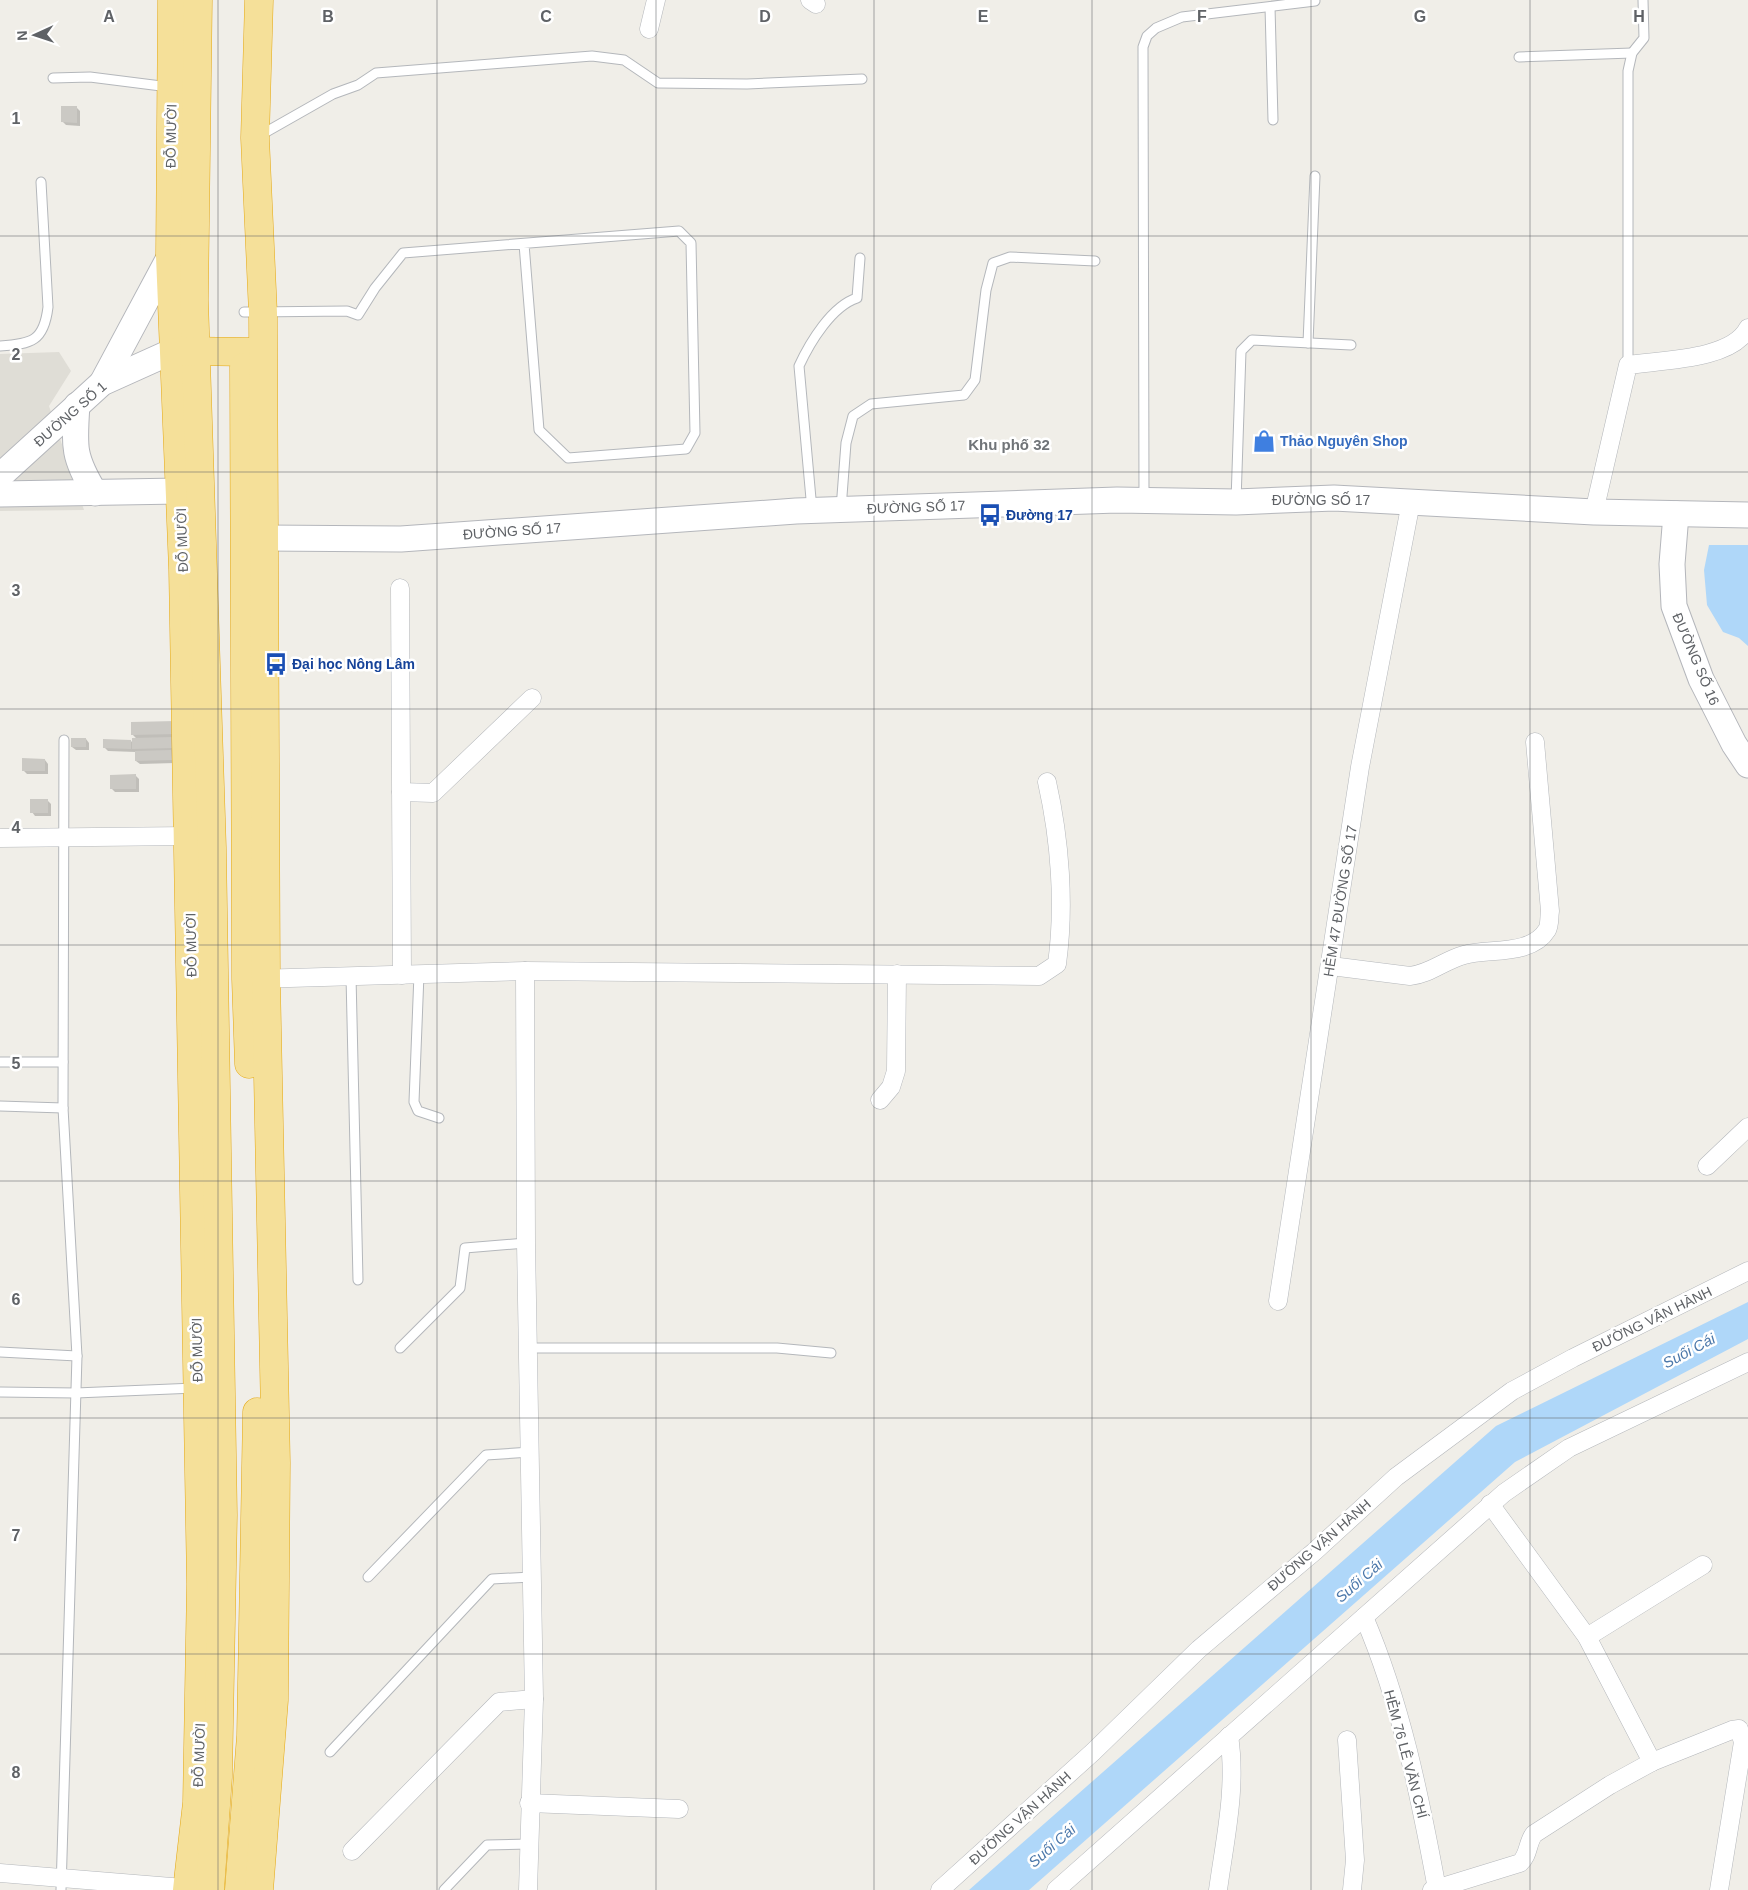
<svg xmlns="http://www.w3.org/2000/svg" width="1748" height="1890" font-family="Arial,sans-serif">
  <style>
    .education { fill: #dfddd6 }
    .water { fill: #afd7f9 }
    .shadow { fill: #0003 }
    .building { fill: #cbc9c4 }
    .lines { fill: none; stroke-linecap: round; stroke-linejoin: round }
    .lane-casing { stroke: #b4b7bb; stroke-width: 11 }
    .street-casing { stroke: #b4b7bb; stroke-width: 19 }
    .secondary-casing { stroke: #b4b6bb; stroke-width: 27 }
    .highway-casing { stroke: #e5a812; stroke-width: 29 }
    .lane { stroke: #fff; stroke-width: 9 }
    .street { stroke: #fff; stroke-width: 18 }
    .secondary { stroke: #fff; stroke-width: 25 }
    .highway { stroke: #f5e099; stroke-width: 28 }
    .grid { fill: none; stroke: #5f6266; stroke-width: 1; stroke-opacity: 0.55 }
    .labels { text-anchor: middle; stroke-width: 5; stroke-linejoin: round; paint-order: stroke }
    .street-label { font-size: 14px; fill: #5f6266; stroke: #fff }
    .shop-label { font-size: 14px; font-weight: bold; fill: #366cbe; stroke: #fff; text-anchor: start }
    .transit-label { font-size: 14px; font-weight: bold; fill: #164399; stroke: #fff; text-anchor: start }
    .neighbourhood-label { font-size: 15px; font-weight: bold; fill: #707478; stroke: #fff }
    .water-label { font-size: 15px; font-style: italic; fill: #4c78aa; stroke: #fff }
    .grid-label { font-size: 16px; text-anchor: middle; font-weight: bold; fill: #5f6266; stroke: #fff; stroke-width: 5; stroke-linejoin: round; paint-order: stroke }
  </style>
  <rect width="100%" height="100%" fill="#f0eee8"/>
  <path class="education" d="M59,352L71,371L49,406L84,510L0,511V354Z"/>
  <g class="water">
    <path d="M1709,545H1748V646L1739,638L1723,632L1707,605L1704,570Z"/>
    <path d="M1748,1302V1339L1515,1462L1029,1890H969L1496,1426Z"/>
  </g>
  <g class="shadow">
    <path d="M77,108L80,111V126L66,125L63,122Z"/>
    <path d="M176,722L175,763L140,764L136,761V752L108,751L104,747L131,741L133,743L137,739L132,734Z"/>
    <path d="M86,739L89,743V750H76L72,747Z"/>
    <path d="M45,760L48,764V774H27L23,770Z"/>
    <path d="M136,776L139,779V792H115L111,788Z"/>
    <path d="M47,800L51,804V816H35L32,812Z"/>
  </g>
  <g class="building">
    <path d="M61,106H77V123L61,122Z"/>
    <path d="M176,721L177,734L131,735V722Z"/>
    <path d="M173,737V748L132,749V738Z"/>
    <rect x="71" y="738" width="15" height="9"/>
    <path d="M103,739L131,740V749L103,748Z"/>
    <path d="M171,750L172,760L135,761V751Z"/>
    <path d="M22,758L45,759V771H22Z"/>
    <path d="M136,774V789H110V775Z"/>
    <rect x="30" y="799" width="18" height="14"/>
  </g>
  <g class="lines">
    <defs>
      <g id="lane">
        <path d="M1270,7L1273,120"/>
        <path d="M1519,57L1632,53"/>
        <path d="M53,78L90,77L169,87"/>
        <path d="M259,136L333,94L358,85L376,73L592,56L624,60L658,83L747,84L862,79"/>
        <path d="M244,312L347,311L358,315L375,288L403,253L679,231L691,243L695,433L686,449L568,458L539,430L524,244"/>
        <path d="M1308,343L1315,176"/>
        <path d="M0,346C32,344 44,341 48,307L41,182"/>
        <path d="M1628,365V71L1632,53L1644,38L1643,0"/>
        <path d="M1144,500L1143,47L1147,36L1156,28L1182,17L1315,1"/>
        <path d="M1236,501L1241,351L1252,340L1351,345"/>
        <path d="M841,509L846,443L853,416L871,404L964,395L975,380L986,290L993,263L1010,257L1095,261"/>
        <path d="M812,510L799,366C810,342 832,306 857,298L860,258"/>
        <path d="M419,974L414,1102L418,1111L439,1118"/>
        <path d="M351,976L358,1280"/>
        <path d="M0,1062H63"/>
        <path d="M0,1106L63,1108"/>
        <path d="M400,1348L460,1288L465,1248L526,1243"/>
        <path d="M528,1348H777L831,1353"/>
        <path d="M0,1352L77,1356"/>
        <path d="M0,1392L76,1393L195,1388"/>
        <path d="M368,1577L486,1455L531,1452"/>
        <path d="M330,1752L492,1579L532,1577"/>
        <path d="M61,1890L77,1356L63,1108L64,740"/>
        <path d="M444,1890L487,1845L529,1844"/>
      </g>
      <g id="street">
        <path d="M810,0L816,4"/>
        <path d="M649,29L656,0"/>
        <path d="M1594,512L1628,365C1661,360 1732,360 1748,328"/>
        <path d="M400,588L402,975"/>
        <path d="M401,792L433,793L532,698"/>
        <path d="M0,838L189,836"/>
        <path d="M1331,966L1410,976C1430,974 1445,960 1464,955C1489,948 1531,956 1547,930C1550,925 1549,917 1550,911L1535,742"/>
        <path d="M525,971L526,1243L534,1699L528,1890"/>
        <path d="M256,979L525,971L1039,976L1057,964C1065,905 1060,840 1047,782"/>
        <path d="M880,1100L891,1087L896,1071L897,974"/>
        <path d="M1707,1166L1748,1127"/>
        <path d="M1278,1301L1360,767L1411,502"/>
        <path d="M1490,1504L1587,1637L1652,1762"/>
        <path d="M1364,1617C1401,1703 1420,1797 1437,1889"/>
        <path d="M1587,1637L1703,1565"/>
        <path d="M1347,1740L1355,1860L1352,1890"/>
        <path d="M529,1803L679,1809"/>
        <path d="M352,1851L499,1702L534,1699"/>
        <path d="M0,1873L196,1889"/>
        <path d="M940,1890L1093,1752L1199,1649L1315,1551L1396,1477L1512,1391L1573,1358L1748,1271"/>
        <path d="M1056,1890L1504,1493L1569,1448L1748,1362"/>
        <path d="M1218,1890C1225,1839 1237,1787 1229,1736"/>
        <path d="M1432,1890L1520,1863C1529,1855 1527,1843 1534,1834L1610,1785L1652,1762L1732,1730L1739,1729L1743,1742L1719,1890"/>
      </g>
      <g id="secondary">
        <path d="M102,383L170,256"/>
        <path d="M77,405C74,447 73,457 95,493"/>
        <path d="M0,476L102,383L173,351"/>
        <path d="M0,494L180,491"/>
        <path d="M1676,514L1672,564L1674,606L1701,679L1734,744L1748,765"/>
        <path d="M264,538L401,539L796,511L1117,500L1236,502L1334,498L1594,512L1748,515"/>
      </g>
      <g id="highway">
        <path d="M172,0L170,256L183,569L201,1584L197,1803L187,1890"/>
        <path d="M198,0L194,300L212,848L223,1515L218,1777L210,1890"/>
        <path d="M179,351L262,352"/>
        <path d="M244,367L246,979L249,1064"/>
        <path d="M239,1890L251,1736L257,1412"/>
        <path d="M259,1890L274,1700L276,1463L266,979L263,313L255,138L259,0"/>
      </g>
    </defs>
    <use href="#lane" class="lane-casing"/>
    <use href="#street" class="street-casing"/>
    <use href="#secondary" class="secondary-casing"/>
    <use href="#highway" class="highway-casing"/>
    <use href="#lane" class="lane"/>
    <use href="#street" class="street"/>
    <use href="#secondary" class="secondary"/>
    <use href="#highway" class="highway"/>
  </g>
  <path class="grid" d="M218,0V1890M437,0V1890M656,0V1890M874,0V1890M1092,0V1890M1311,0V1890M1530,0V1890M0,236H1748M0,472H1748M0,709H1748M0,945H1748M0,1181H1748M0,1418H1748M0,1654H1748"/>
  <defs>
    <symbol id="shop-bare" viewBox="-9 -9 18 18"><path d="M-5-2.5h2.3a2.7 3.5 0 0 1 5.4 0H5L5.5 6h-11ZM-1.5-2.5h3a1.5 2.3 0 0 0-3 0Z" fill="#3f7fe0" stroke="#fff" stroke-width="2.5" paint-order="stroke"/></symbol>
    <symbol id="bus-bare" viewBox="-9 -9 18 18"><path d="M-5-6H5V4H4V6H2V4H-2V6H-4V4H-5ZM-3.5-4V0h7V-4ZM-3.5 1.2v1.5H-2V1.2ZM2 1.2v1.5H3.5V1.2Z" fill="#1a4fb4" stroke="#fff" stroke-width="2.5" paint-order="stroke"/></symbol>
  </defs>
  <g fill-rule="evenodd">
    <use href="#shop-bare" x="1248" y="425" width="32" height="32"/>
    <use href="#bus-bare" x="974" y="499" width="32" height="32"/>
    <use href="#bus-bare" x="260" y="648" width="32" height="32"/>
  </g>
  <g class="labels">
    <g class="street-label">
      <text transform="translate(171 136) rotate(-89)" y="5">ĐỖ MƯỜI</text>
      <text transform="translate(70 414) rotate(-41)" y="5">ĐƯỜNG SỐ 1</text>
      <text x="1321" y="505">ĐƯỜNG SỐ 17</text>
      <text transform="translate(916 507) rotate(-2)" y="5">ĐƯỜNG SỐ 17</text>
      <text transform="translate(512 531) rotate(-4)" y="5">ĐƯỜNG SỐ 17</text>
      <text transform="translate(182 540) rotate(-92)" y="5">ĐỖ MƯỜI</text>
      <text transform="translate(1696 659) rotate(67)" y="5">ĐƯỜNG SỐ 16</text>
      <text transform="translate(1340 901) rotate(-81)" y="5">HẺM 47 ĐƯỜNG SỐ 17</text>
      <text transform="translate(191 945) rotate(-91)" y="5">ĐỖ MƯỜI</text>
      <text transform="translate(1652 1319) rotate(-26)" y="5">ĐƯỜNG VẬN HÀNH</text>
      <text transform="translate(197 1350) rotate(-91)" y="5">ĐỖ MƯỜI</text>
      <text transform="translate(1319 1545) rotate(-41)" y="5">ĐƯỜNG VẬN HÀNH</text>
      <text transform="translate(1406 1754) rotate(75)" y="5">HẺM 76 LÊ VĂN CHÍ</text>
      <text transform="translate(199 1755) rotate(-88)" y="5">ĐỖ MƯỜI</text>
      <text transform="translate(1020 1818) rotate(-42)" y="5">ĐƯỜNG VẬN HÀNH</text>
    </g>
    <g class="shop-label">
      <text x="1280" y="446">Thảo Nguyên Shop</text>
    </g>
    <g class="transit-label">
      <text x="1006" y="520">Đường 17</text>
      <text x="292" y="669">Đại học Nông Lâm</text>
    </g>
    <g class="neighbourhood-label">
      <text x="1009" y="450">Khu phố 32</text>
    </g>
    <g class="water-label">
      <text transform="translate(1689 1351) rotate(-28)" y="5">Suối Cái</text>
      <text transform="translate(1359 1581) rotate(-41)" y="5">Suối Cái</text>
      <text transform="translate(1052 1846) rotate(-41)" y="5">Suối Cái</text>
    </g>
  </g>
  <g class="grid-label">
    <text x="109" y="22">A</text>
    <text x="328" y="22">B</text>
    <text x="546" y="22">C</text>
    <text x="765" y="22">D</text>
    <text x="983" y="22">E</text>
    <text x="1202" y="22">F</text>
    <text x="1420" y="22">G</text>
    <text x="1639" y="22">H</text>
    <text x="16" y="124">1</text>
    <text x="16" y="360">2</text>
    <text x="16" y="596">3</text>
    <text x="16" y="833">4</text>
    <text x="16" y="1069">5</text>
    <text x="16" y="1305">6</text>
    <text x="16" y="1541">7</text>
    <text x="16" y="1778">8</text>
  </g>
  <g transform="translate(35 35) rotate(267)" stroke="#ffffff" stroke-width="4" paint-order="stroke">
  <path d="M0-4L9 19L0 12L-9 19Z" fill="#5f6266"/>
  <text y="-8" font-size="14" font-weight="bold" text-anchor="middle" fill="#5f6266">N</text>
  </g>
</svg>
